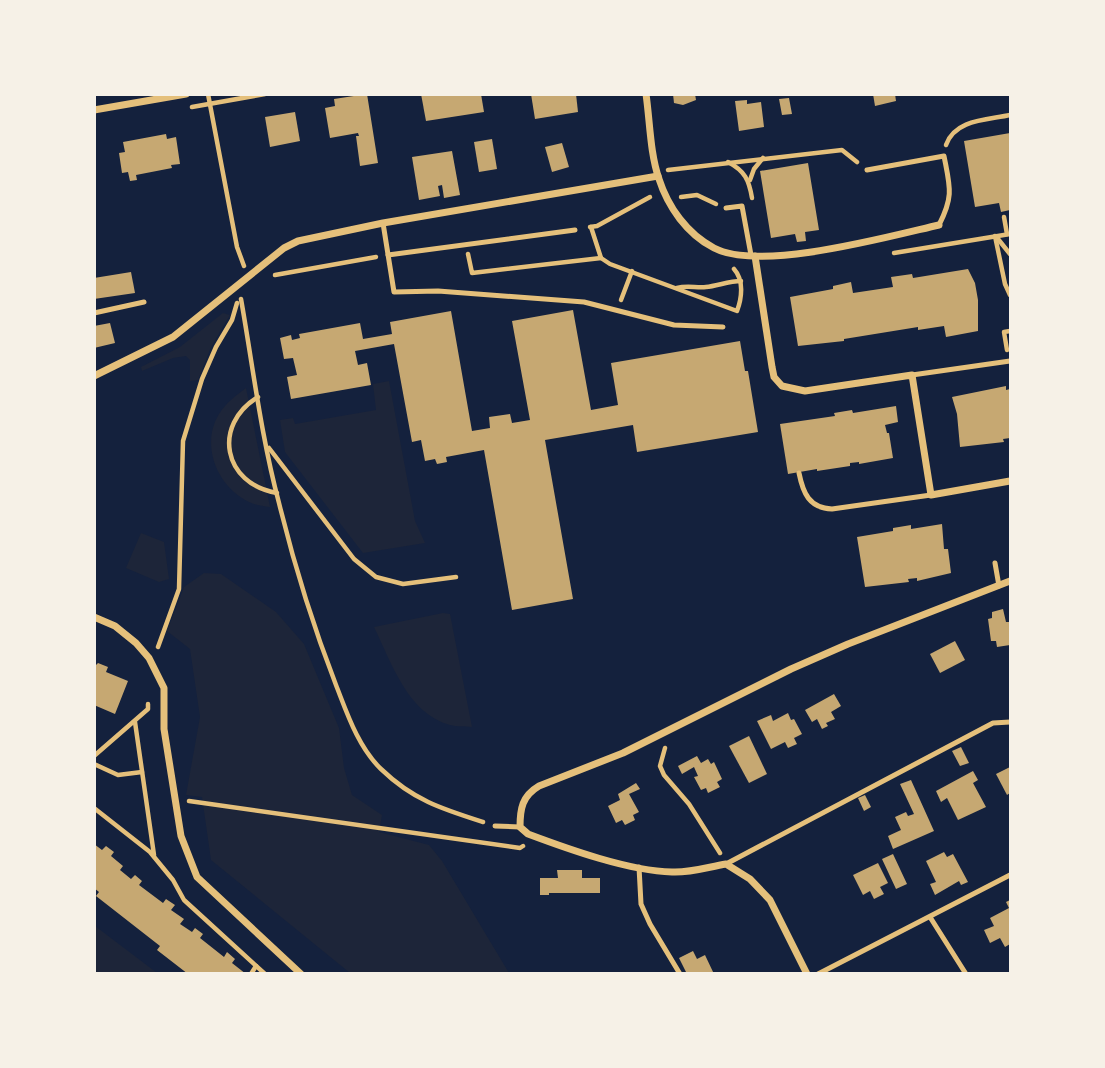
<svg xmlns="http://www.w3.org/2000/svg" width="1105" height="1068" font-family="Montserrat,sans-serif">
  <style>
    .green { fill: #1d2539 }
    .building { fill: #c6a872 }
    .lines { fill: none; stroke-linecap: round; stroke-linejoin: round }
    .path { stroke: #e5c07b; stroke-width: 4.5 }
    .service { stroke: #e5c07b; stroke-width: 5 }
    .minor { stroke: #e5c07b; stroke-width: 7 }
  </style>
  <rect width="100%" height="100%" fill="#14213d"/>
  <g class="green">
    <path d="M223,313L230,315L211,347L198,380L190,381V360L186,356L173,358L142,371L141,367L180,347Z"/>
    <path d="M389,381L415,521L425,543L363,553L285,452L280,420L293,418L295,424L376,410L373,384Z"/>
    <path d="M246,388L270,507C263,506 255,505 249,502C217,487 200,445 219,414C226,403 235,396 246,388Z"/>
    <path d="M141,533L164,542L169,579L159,582L126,568Z"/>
    <path d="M204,573L221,574L276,612L304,644L339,728L344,768L352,795L382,815L379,832L429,845L442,861L509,973H350L211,860L202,797L186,795L200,717L190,649L167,631L184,587Z"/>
    <path d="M443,613L450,614L472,727C465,726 457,727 450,725C408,714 391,662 374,627Z"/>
    <path d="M94,926H95L157,973H95Z"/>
  </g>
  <g class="building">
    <path d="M367,94L378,163L360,166L356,136H359L358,133L330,138L325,108L335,106L334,99Z"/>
    <path d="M421,94H481L484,112L426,121Z"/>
    <path d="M531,94H576L578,112L535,119Z"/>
    <path d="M673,94H695L696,100L683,105L674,103Z"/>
    <path d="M873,94H895L896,101L875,106Z"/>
    <path d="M789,98L792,114L782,115L779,99Z"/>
    <path d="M747,100V104L761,102L764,127L739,131L735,101Z"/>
    <path d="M295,112L300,141L270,147L265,117Z"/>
    <path d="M1010,133V210L1001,212L999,203L975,207L964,141Z"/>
    <path d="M166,134L167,139L176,137L180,164L171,165L172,168L136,175L137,180L130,181L128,172L122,173L119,153L125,152L123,142Z"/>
    <path d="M492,139L497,169L479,172L474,142Z"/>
    <path d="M562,143L569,167L552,172L545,147Z"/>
    <path d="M452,151L460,195L444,198L442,185L438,186L440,196L419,200L412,157Z"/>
    <path d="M808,163L819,230L805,232L806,241L797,242L795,234L771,238L760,171Z"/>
    <path d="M968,269L975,283L978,300V331L946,337L944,326L918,330V327L844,339V341L798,346L790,297L833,289V286L851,282L853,293L893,287L891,277L912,274L913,278Z"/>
    <path d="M131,272L135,293L94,299V278Z"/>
    <path d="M573,310L591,410L618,405L611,363L740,341L745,371H748L758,432L637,452L633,425L545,440L573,599L512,610L484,450L446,457L447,462L437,464L435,459L425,461L421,440L412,442L394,344L355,351L358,365L367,363L371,385L291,399L287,377L297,375L293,358L284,359L280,338L291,335L292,340L300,338L299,334L360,323L363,339L392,334L390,322L451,311L472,431L490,428L489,417L510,414L512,423L530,420L512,321Z"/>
    <path d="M110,323L115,343L94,348V326Z"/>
    <path d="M1006,386V390L1010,389V438L1003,439L1004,442L960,447L957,414L952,397Z"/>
    <path d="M896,406L898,422L885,425L887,433H889L893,458L859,464V462L850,463V466L817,471V469L788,474L780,424L835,416L834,413L852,410L853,413Z"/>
    <path d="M942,524L944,549H948L951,573L917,581V578L908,579L909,582L865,587L857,537L893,531V528L911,525V529Z"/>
    <path d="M1003,609L1006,622H1010V645L997,647L996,641H991L988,619L992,618V612Z"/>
    <path d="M955,641L965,660L940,673L930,654Z"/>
    <path d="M98,663L108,667L106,672L128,681L115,714L94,705V667Z"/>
    <path d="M834,694L841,706L831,712L835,719L826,723L828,726L822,729L817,719L812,722L805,710Z"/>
    <path d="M788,713L791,720L794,719L802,734L794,738L797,744L788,748L785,742L771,749L757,721L771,715L773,721Z"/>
    <path d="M749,736L767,774L749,783L729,746Z"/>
    <path d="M961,747L969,763L960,766L952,751Z"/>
    <path d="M697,756L701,763L708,759L711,764L714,762L722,779L717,782L720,787L708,793L706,788L701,790L694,777L698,776L694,767L682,774L678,766Z"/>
    <path d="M1010,767V793L1007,795L996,774Z"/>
    <path d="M973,771L978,780L973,783L986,807L958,820L947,798L941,802L936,791Z"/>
    <path d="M911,780L934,831L893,849L888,836L901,830L895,817L906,812L908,816L914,814L900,784Z"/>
    <path d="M636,783L640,789L629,794L639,812L633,815L635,820L625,825L622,820L616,823L608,806L620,800L618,794Z"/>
    <path d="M865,795L871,807L864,811L858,798Z"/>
    <path d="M94,844L102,850L106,846L114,852L111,856L123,866L120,870L131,879L135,875L142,881L139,885L163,903L166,899L175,905L171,910L184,919L180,924L192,932L195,928L203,934L200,938L224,957L227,952L235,959L232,963L246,974H188L157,950L160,946L96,896L99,892L94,888Z"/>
    <path d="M944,852L947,857L953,854L968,882L961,885L959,881L935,895L930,884L936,882L926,861Z"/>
    <path d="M893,854L907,884L896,889L882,859Z"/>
    <path d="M878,863L888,883L880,887L884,894L874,899L870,891L863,895L853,875Z"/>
    <path d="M557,870H582V878H600V893H549V895H540V878H558Z"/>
    <path d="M1010,900V944L1005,947L1000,938L990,943L984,930L994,926L990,918L1009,908L1006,902Z"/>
    <path d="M693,951L697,959L705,955L714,974H687L679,958Z"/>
  </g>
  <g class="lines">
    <g class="path">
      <path d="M208,94L237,247L244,266"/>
      <path d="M192,107L265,94"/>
      <path d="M946,145C955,119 988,120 1010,115"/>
      <path d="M728,162C745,171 749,180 752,198"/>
      <path d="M668,170L842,150L857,162"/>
      <path d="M750,180L754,169L763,158"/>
      <path d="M681,197L697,195L716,204"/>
      <path d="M1004,217L1007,234"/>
      <path d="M590,227L597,226L650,197"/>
      <path d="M591,227L601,258L610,264L737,311C742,298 744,280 734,269"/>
      <path d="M995,236L1005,284L1010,295"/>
      <path d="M998,239L1010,254"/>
      <path d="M894,253L1010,234"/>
      <path d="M468,254L472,273L601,258"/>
      <path d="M275,275L376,257"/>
      <path d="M677,288C687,285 696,288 706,287C717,286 729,281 741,281"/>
      <path d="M241,299C253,367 261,436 279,503C294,564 313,626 336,685C347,713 358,747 381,769C413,800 442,809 483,822"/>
      <path d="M621,300L632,271"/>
      <path d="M1007,350L1004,332L1010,331"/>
      <path d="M258,397C212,425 223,484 277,493"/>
      <path d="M269,448L354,559L376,577L403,584L456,577"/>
      <path d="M158,647L179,589L183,441L202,379L216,347L232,320L237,303"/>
      <path d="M135,722L154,855"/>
      <path d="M665,748L660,766L664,775L689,804L720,853"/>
      <path d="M94,756L148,709V704"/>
      <path d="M94,764L118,775L142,772"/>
      <path d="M189,801L520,848L523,846"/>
      <path d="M94,808L150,852L173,880L184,900L265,974"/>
      <path d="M251,974L256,966"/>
    </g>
    <g class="service">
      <path d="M867,170L944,156C950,187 954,196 939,225"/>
      <path d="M726,208L742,206L751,255"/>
      <path d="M383,223L394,292L438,291L584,302L674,325L723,327"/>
      <path d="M388,255L575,230"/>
      <path d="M94,313L144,302"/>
      <path d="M912,375L1010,361"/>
      <path d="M799,473C803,493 809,508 832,509L931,495"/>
      <path d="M995,563L999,586"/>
      <path d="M495,826L520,827"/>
      <path d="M726,864L993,723L1010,722"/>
      <path d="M639,867L641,904L650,924L680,974"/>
      <path d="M930,917L966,974"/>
      <path d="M818,974L1010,875"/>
    </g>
    <g class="minor">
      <path d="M646,94C650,122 650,153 659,179C668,207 687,234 714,248C760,272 887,237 939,225"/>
      <path d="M94,110L186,94"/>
      <path d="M755,256L772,367L774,377L782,386L805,391L912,375L931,495L1010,481"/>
      <path d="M94,376L173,337L284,248L298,241L383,223L658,176"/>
      <path d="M94,617L115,626L136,643L149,658L164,688V729L181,836L197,877L301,974"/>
      <path d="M807,974L770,900L750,879L726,864C708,867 690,873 672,872C629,871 568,849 528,834L520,827C520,809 522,796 539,786L623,753L791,669L848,644L1010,581"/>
    </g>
  </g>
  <rect width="1105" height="1068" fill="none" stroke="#f6f1e7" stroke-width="192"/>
</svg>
